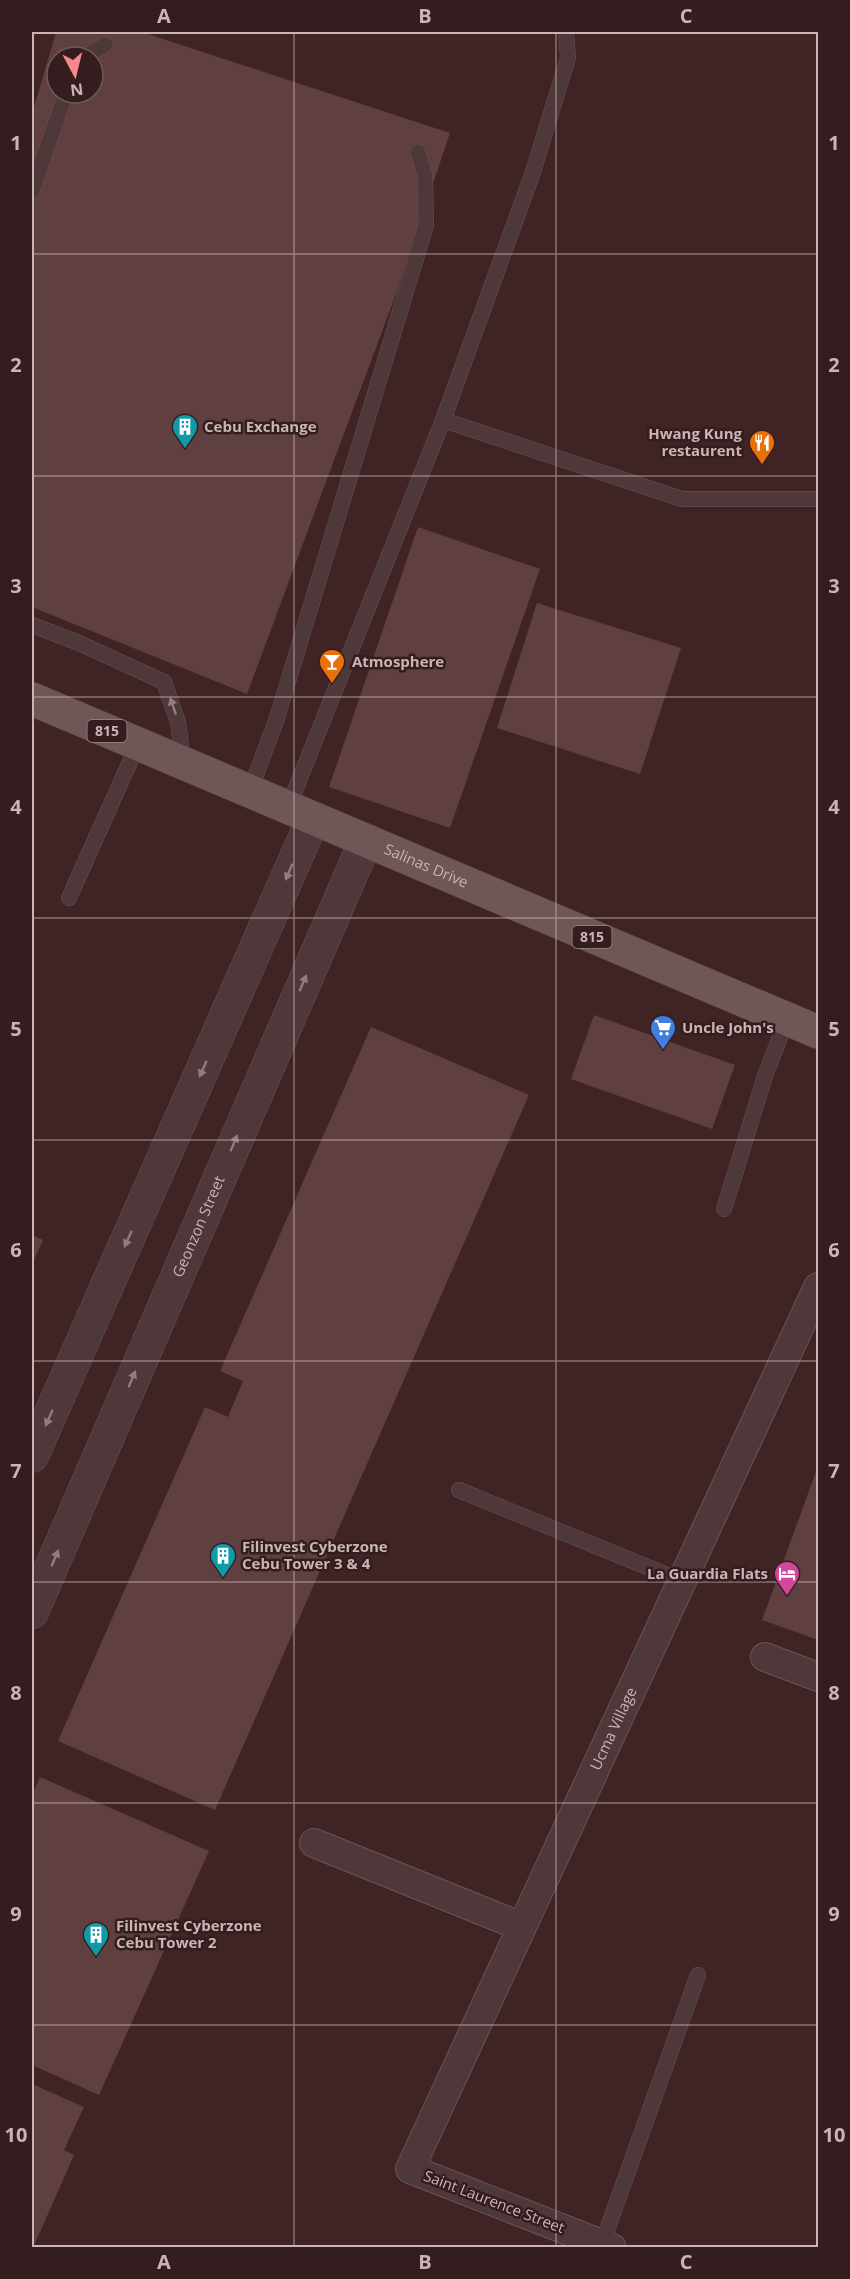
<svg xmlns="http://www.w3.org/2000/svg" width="850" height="2279" font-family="'Open Sans',sans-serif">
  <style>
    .building { fill: #603f41; fill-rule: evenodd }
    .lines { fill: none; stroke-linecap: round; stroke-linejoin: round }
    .service-casing { stroke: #6a5354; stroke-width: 16 }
    .minor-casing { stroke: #6a5354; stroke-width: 30 }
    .tertiary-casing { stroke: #6a5354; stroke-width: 34 }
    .primary-casing { stroke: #584142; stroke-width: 34 }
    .service { stroke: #4f3839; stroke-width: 15 }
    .minor { stroke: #4f3839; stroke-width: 28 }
    .tertiary { stroke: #4f3839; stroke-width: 33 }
    .primary { stroke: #6f5657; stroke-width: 33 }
    .oneway { fill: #937c7d }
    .grid { fill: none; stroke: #cab4b4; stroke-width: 1.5; stroke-opacity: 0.55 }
    .labels { text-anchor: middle; stroke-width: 5; stroke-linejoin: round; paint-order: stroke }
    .shield { fill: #341d1e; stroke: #9d8787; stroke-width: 1.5 }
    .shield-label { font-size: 14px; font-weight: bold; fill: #cab4b4 }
    .poi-label { font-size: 15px; font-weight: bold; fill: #cab4b4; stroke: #341d1e; text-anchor: start }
    .street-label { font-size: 15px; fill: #cab4b4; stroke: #341d1e }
    .neatline { fill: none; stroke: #cab4b4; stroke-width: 2 }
    .grid-label { font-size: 20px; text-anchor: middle; font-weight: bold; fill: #cab4b4 }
  </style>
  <rect width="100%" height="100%" fill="#402325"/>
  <g class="building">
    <path d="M56,32H142L450,133L396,294L247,694L32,607V114ZM57,57H93V93H57Z"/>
    <path d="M418,527L540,569L450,828L329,787Z"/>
    <path d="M537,603L681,648L640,774L497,728Z"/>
    <path d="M594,1015L735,1065L712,1129L571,1079Z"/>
    <path d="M371,1027L529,1095L215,1810L58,1741L205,1407L228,1417L243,1381L220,1371Z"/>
    <path d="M32,1235L43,1240L32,1264Z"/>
    <path d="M818,1466V1640L762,1620Z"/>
    <path d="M40,1777L209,1851L99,2095L32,2065V1796Z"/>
    <path d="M32,2084L84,2107L64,2150L74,2155L33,2248Z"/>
  </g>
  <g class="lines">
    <defs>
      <g id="service">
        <path d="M566,32L568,58L532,175L443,420L682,499H818"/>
        <path d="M84,57L105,45"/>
        <path d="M32,191L66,93"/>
        <path d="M32,625L79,643L164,682L178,722L183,763"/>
        <path d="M250,791L277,718L426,225L425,176L418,152"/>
        <path d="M288,808L443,420"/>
        <path d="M69,898L138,744"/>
        <path d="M724,1209L765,1076L787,1019"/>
        <path d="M459,1490L684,1582"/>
        <path d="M602,2244L698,1975"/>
      </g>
      <g id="minor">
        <path d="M765,1657L818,1677"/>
        <path d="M314,1843L520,1926"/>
        <path id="s1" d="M612,2248L410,2169C544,1874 684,1582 818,1287"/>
      </g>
      <g id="tertiary">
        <path d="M32,1456L313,819"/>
        <path id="s2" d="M32,1612L366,840"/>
      </g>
      <g id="primary">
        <path id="s3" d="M32,699L818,1032"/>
      </g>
    </defs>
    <use href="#service" class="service-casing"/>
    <use href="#minor" class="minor-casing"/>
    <use href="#tertiary" class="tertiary-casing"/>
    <use href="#primary" class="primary-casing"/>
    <use href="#service" class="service"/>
    <use href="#minor" class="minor"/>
    <use href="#tertiary" class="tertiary"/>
    <use href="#primary" class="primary"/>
  </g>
  <defs><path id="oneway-solid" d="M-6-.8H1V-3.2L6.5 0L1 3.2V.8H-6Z" transform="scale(1.5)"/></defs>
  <g class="oneway">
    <use href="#oneway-solid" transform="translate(173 706) rotate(-109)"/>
    <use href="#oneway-solid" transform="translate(289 872) rotate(113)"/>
    <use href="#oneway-solid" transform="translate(303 983) rotate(-67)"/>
    <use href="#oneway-solid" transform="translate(203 1069) rotate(114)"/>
    <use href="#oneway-solid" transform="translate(234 1143) rotate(-67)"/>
    <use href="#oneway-solid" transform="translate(128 1239) rotate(114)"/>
    <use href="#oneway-solid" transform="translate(132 1379) rotate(-67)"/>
    <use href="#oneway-solid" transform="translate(49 1418) rotate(114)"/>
    <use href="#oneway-solid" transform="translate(55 1558) rotate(-67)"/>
  </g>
  <path class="grid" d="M294,32V2248M556,32V2248M32,254H818M32,476H818M32,697H818M32,918H818M32,1140H818M32,1361H818M32,1582H818M32,1803H818M32,2025H818"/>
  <defs>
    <symbol id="building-pin" viewBox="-11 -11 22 30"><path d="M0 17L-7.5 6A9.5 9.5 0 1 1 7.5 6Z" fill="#0f9aa8" stroke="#341d1e"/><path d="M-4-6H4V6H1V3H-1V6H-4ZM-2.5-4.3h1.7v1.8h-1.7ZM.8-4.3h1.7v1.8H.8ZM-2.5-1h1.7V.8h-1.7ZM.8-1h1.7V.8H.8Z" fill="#fff"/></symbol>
    <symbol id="restaurant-pin" viewBox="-11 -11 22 30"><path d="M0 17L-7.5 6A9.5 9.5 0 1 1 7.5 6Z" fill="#e8710a" stroke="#341d1e"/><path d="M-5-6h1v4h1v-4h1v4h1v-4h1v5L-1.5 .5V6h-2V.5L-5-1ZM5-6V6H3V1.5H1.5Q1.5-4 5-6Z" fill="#fff"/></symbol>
    <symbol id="bar-pin" viewBox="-11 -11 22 30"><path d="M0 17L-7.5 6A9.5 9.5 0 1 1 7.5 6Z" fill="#e8710a" stroke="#341d1e"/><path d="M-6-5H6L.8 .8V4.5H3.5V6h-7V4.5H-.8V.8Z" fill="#fff"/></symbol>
    <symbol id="supermarket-pin" viewBox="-11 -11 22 30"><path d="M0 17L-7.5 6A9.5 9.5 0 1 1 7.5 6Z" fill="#3f7fe0" stroke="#341d1e"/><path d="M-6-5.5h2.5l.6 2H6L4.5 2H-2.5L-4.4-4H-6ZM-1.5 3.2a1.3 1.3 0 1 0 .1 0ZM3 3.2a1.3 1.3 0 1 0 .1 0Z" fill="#fff"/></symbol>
    <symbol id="hotel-pin" viewBox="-11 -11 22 30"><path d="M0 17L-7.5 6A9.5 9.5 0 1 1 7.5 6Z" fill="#d1479c" stroke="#341d1e"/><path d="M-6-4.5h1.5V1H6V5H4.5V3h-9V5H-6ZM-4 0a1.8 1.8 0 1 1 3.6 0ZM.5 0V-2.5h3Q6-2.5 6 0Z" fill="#fff"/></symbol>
  </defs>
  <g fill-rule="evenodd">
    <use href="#building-pin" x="170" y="412" width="30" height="40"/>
    <use href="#restaurant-pin" x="747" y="428" width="30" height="40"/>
    <use href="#bar-pin" x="317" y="647" width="30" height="40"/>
    <use href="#supermarket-pin" x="648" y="1013" width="30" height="40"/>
    <use href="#building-pin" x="208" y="1541" width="30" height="40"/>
    <use href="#hotel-pin" x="772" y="1559" width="30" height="40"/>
    <use href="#building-pin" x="81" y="1920" width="30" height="40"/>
  </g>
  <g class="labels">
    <g class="shield">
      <rect x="87.5" y="720" width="39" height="22" rx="4.5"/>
      <rect x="572.5" y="926" width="39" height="22" rx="4.5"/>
    </g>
    <g class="shield-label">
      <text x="107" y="736">815</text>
      <text x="592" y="942">815</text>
    </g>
    <g class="poi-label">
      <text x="204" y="432">Cebu Exchange</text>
      <text x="742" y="439" text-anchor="end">Hwang Kung<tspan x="742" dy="17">restaurent</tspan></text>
      <text x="352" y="667">Atmosphere</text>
      <text x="682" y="1033">Uncle John's</text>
      <text x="242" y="1552">Filinvest Cyberzone<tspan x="242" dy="17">Cebu Tower 3 &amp; 4</tspan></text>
      <text x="768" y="1579" text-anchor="end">La Guardia Flats</text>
      <text x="116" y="1931">Filinvest Cyberzone<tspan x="116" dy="17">Cebu Tower 2</tspan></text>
    </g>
    <g class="street-label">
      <text dy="5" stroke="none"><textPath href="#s3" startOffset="428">Salinas Drive</textPath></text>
      <text dy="5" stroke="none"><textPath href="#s2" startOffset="420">Geonzon Street</textPath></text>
      <text dy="5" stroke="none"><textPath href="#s1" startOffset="702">Ucma Village</textPath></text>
      <text transform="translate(494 2202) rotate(21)" y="5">Saint Laurence Street</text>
    </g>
  </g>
  <rect width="850" height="2279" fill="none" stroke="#341d1e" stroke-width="66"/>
  <g transform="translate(75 75) rotate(173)"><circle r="28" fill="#341d1e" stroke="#70595a" stroke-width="1.5"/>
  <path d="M0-4.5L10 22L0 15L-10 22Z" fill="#fc878a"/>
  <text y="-9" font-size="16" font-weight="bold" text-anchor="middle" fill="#cab4b4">N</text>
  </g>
  <rect x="33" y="33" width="784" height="2213" class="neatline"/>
  <g class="grid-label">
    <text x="164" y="23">A</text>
    <text x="425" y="23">B</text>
    <text x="686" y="23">C</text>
    <text x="16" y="150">1</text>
    <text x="834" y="150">1</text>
    <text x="16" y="372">2</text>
    <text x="834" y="372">2</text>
    <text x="16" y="593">3</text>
    <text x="834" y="593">3</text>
    <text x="16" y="814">4</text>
    <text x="834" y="814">4</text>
    <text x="16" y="1036">5</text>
    <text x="834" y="1036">5</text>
    <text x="16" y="1257">6</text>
    <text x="834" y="1257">6</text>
    <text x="16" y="1478">7</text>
    <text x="834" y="1478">7</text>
    <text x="16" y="1700">8</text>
    <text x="834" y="1700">8</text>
    <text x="16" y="1921">9</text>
    <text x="834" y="1921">9</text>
    <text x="16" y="2142">10</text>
    <text x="834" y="2142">10</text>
    <text x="164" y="2269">A</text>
    <text x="425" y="2269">B</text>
    <text x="686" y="2269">C</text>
  </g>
</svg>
